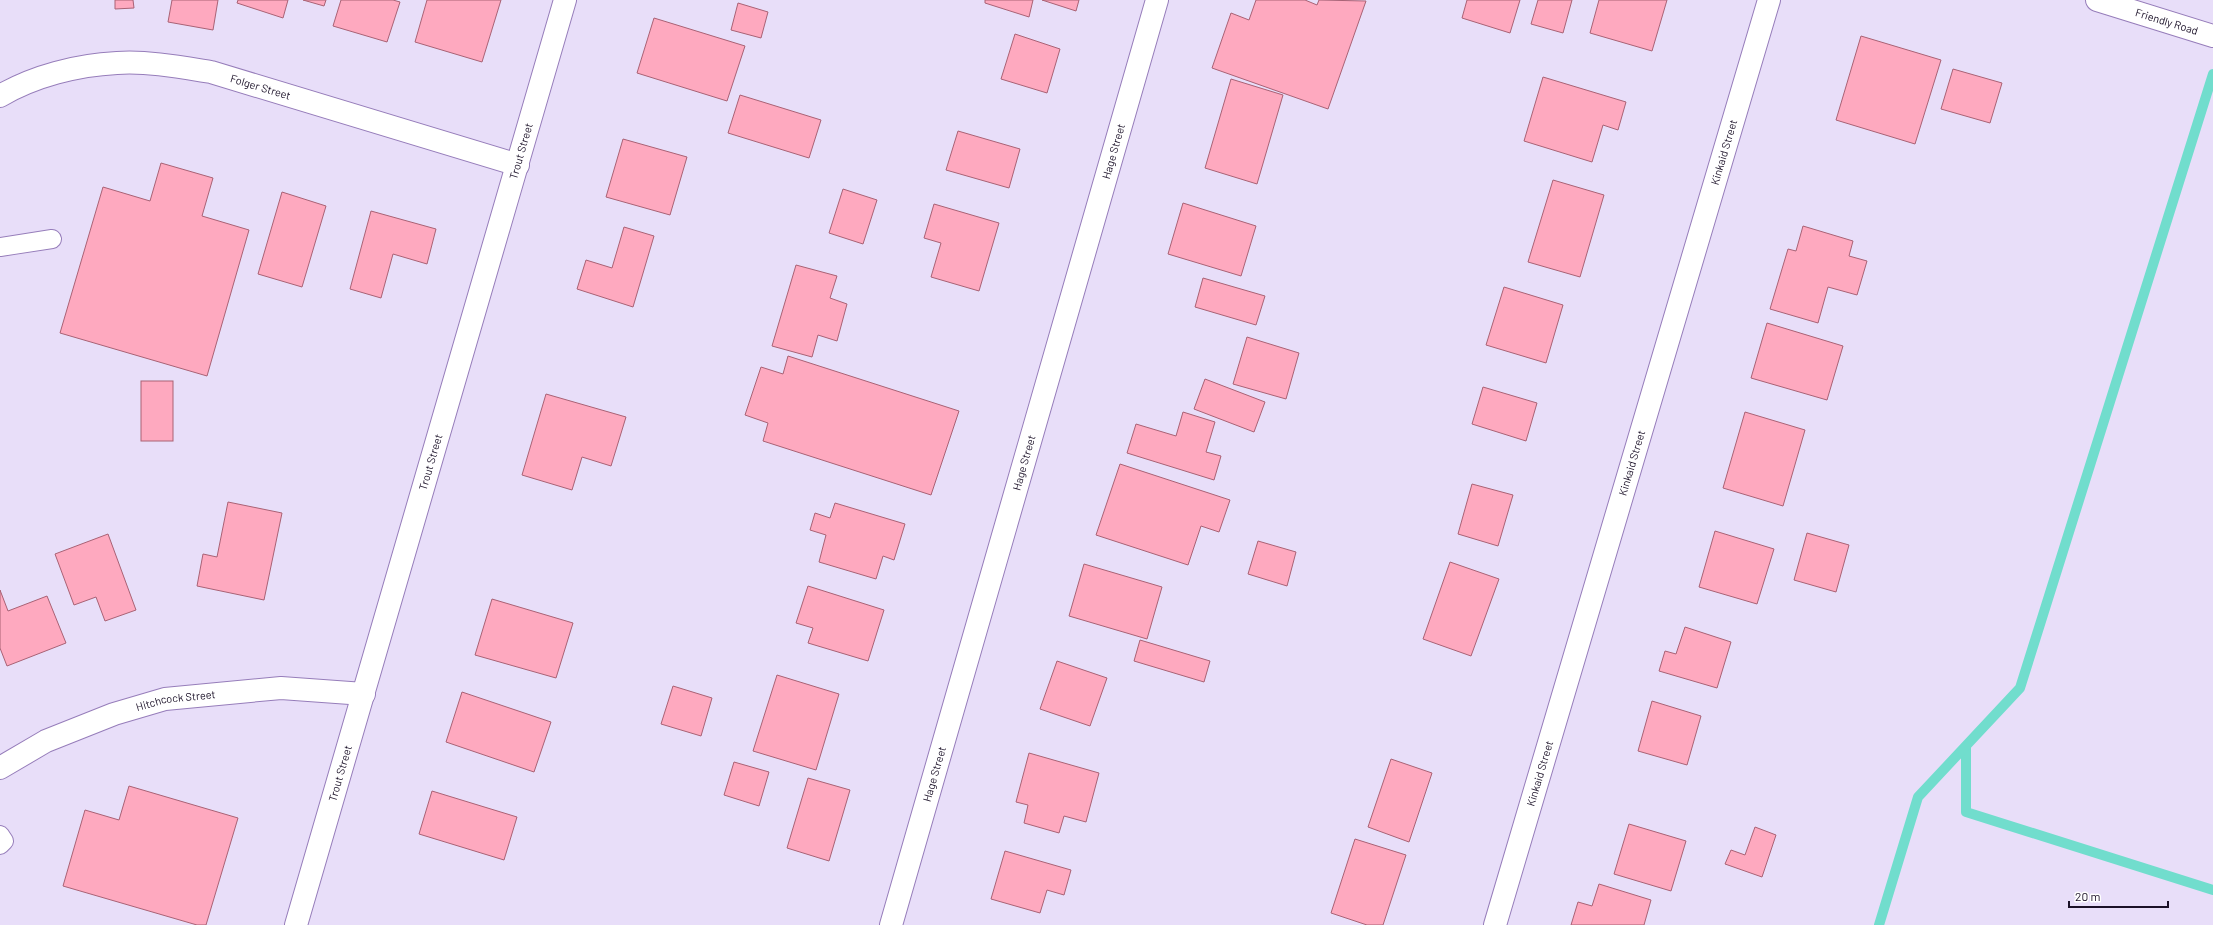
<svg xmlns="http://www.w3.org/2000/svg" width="2213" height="925" font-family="Barlow,sans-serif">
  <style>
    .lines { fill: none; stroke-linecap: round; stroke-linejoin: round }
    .stream { stroke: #71ddcd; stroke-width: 10 }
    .building { fill: #fea9bf; stroke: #a96275 }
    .service-casing { stroke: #967dba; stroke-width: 20 }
    .minor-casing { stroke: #967dba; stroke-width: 24 }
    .tertiary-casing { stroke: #967dba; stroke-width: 24 }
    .service { stroke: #fff; stroke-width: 18 }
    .minor { stroke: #fff; stroke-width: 22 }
    .tertiary { stroke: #fff; stroke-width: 22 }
    .labels { text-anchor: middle; stroke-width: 3.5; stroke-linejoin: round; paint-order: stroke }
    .street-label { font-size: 11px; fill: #1b1128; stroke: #fff }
  </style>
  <rect width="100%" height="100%" fill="#e8def9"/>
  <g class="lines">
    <g class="stream">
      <path d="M1966,747V812L2213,890"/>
      <path d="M1879,925L1918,797L2020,688L2213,74"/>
    </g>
  </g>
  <g class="building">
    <path d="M115,0H133L134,8L115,9Z"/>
    <path d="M172,0H218L213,30L168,22Z"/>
    <path d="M238,0H288L283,18L237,3Z"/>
    <path d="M303,0H326L324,6Z"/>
    <path d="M341,0H393L400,2L387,42L333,26Z"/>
    <path d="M427,0H501L482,62L415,42Z"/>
    <path d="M985,0H1033L1029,17L985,3Z"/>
    <path d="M1042,0H1079L1076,11Z"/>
    <path d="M1256,0H1305L1317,5L1319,0L1366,1L1328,109L1212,68L1231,13L1249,20Z"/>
    <path d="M1467,0H1520L1510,33L1462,18Z"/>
    <path d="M1538,0H1572L1563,33L1531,24Z"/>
    <path d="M1599,0H1667L1652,51L1590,33Z"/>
    <path d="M738,3L768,12L761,38L731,30Z"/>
    <path d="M654,18L745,46L727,101L637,73Z"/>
    <path d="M1015,34L1060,49L1047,93L1001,79Z"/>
    <path d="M1861,36L1941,60L1915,144L1836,120Z"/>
    <path d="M1953,69L2002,83L1990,123L1941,109Z"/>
    <path d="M1543,77L1626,102L1618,130L1603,125L1592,162L1524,141Z"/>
    <path d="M1231,79L1283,95L1257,184L1205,168Z"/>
    <path d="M740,95L821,120L809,158L728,133Z"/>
    <path d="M958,131L1020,149L1009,188L946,170Z"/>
    <path d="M623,139L687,157L670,215L606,197Z"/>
    <path d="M161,163L213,178L202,216L249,230L207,376L60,333L103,187L150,201Z"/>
    <path d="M1553,180L1604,195L1580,277L1528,262Z"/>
    <path d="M843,189L877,200L863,244L829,233Z"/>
    <path d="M282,192L326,206L302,287L258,274Z"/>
    <path d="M1183,203L1256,226L1241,276L1168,254Z"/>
    <path d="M934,204L999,223L979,291L931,277L941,243L924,238Z"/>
    <path d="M371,211L436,229L427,264L393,254L381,298L350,289Z"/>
    <path d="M1803,226L1853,241L1849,256L1867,261L1857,295L1828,287L1818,323L1770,309L1788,249L1796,251Z"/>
    <path d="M624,227L654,236L633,307L577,289L586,260L612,268Z"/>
    <path d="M796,265L837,276L830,298L847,304L837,341L818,335L812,357L772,346Z"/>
    <path d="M1203,278L1265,296L1256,325L1195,307Z"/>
    <path d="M1504,287L1563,305L1546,363L1486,345Z"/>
    <path d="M1767,323L1843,346L1827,400L1751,378Z"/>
    <path d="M1247,337L1299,353L1286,399L1233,384Z"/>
    <path d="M788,356L959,411L931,495L763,441L768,423L745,415L761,367L783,374Z"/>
    <path d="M1205,379L1265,402L1254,432L1194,409Z"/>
    <rect x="141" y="381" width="32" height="60"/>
    <path d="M1483,387L1537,403L1526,441L1472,424Z"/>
    <path d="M546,394L626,417L611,466L582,457L572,490L522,475Z"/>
    <path d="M1183,412L1215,422L1206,452L1221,456L1214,480L1127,453L1136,424L1176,436Z"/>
    <path d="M1745,412L1805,430L1783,506L1723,488Z"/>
    <path d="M1120,464L1230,500L1219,532L1201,526L1188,565L1096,535Z"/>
    <path d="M1472,484L1513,495L1498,546L1458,534Z"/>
    <path d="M228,502L282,513L264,600L197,586L203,554L217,557Z"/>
    <path d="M835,503L905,524L894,560L883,556L876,579L819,562L826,535L810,530L815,513L830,518Z"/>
    <path d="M1715,531L1774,549L1757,604L1699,587Z"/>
    <path d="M1807,533L1849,545L1836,592L1794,580Z"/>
    <path d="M108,534L136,610L105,621L96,597L74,605L55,554Z"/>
    <path d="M1258,541L1296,552L1287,586L1248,574Z"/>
    <path d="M1450,562L1499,579L1471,656L1423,639Z"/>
    <path d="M1084,564L1162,587L1147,639L1069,616Z"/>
    <path d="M808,586L884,610L868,661L808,643L813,628L796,623Z"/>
    <path d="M0,590L8,611L47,596L66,643L7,666L0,648Z"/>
    <path d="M492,599L573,623L556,678L475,655Z"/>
    <path d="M1685,627L1731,642L1717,688L1659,671L1665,651L1676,654Z"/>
    <path d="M1140,640L1210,661L1204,682L1134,661Z"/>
    <path d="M1057,661L1107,678L1090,726L1040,709Z"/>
    <path d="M777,675L839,694L816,770L753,751Z"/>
    <path d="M673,686L712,698L701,736L661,724Z"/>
    <path d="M462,692L551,722L534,772L446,742Z"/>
    <path d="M1652,701L1701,716L1687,765L1638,751Z"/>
    <path d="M1029,753L1099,773L1086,822L1064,816L1059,833L1024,823L1028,805L1016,802Z"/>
    <path d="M1391,759L1432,773L1409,842L1368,827Z"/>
    <path d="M734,762L769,772L759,806L724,795Z"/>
    <path d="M808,778L850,790L829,861L787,848Z"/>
    <path d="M129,786L238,818L206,925H197L63,886L85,810L119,820Z"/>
    <path d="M432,791L517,817L504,860L419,834Z"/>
    <path d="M1629,824L1686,841L1671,891L1614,874Z"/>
    <path d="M1755,827L1776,835L1762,877L1725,864L1731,850L1745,855Z"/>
    <path d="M1355,839L1406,855L1383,925H1367L1331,913Z"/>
    <path d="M1005,851L1071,870L1064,895L1047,890L1040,913L991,899Z"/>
    <path d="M1599,884L1651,900L1644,925H1571L1578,902L1592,906Z"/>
  </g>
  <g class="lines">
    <defs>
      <g id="service">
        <path d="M0,247L52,239"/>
        <path d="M0,835L4,841L0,845"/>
      </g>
      <g id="minor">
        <path id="s1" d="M0,96C34,76 77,65 117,63C148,61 180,67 211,72L518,165"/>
        <path id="s2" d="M0,768L46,741L114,714L165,699L281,688L364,694"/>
        <path id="s3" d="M296,925L565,0"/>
        <path id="s4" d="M891,925L1157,0"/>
        <path id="s5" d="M1495,925L1769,0"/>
      </g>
      <g id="tertiary">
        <path id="s6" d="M2097,0L2213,36"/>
      </g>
    </defs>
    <use href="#service" class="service-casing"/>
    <use href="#minor" class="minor-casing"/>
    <use href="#tertiary" class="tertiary-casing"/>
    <use href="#service" class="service"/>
    <use href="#minor" class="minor"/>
    <use href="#tertiary" class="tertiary"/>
  </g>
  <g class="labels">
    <g class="street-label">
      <text dy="4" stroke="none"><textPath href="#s6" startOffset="73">Friendly Road</textPath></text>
      <text dy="4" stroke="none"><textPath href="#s1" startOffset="269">Folger Street</textPath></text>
      <text dy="4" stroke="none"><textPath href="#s4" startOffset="805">Hage Street</textPath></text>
      <text dy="4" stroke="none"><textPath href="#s3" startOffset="806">Trout Street</textPath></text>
      <text dy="4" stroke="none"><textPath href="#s5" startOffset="806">Kinkaid Street</textPath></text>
      <text dy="4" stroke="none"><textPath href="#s5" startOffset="482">Kinkaid Street</textPath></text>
      <text dy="4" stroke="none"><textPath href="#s3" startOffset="482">Trout Street</textPath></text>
      <text dy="4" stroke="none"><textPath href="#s4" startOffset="481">Hage Street</textPath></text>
      <text dy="4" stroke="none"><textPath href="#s2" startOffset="190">Hitchcock Street</textPath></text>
      <text dy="4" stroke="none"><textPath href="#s5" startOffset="158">Kinkaid Street</textPath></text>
      <text dy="4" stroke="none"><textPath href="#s3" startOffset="158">Trout Street</textPath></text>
      <text dy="4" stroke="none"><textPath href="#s4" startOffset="157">Hage Street</textPath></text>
    </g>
  </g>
  <path d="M2069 901v6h99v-6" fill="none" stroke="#1b1128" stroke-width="2"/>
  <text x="2075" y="901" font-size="12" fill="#1b1128" stroke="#ffffff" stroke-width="3" paint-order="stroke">20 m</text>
</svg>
